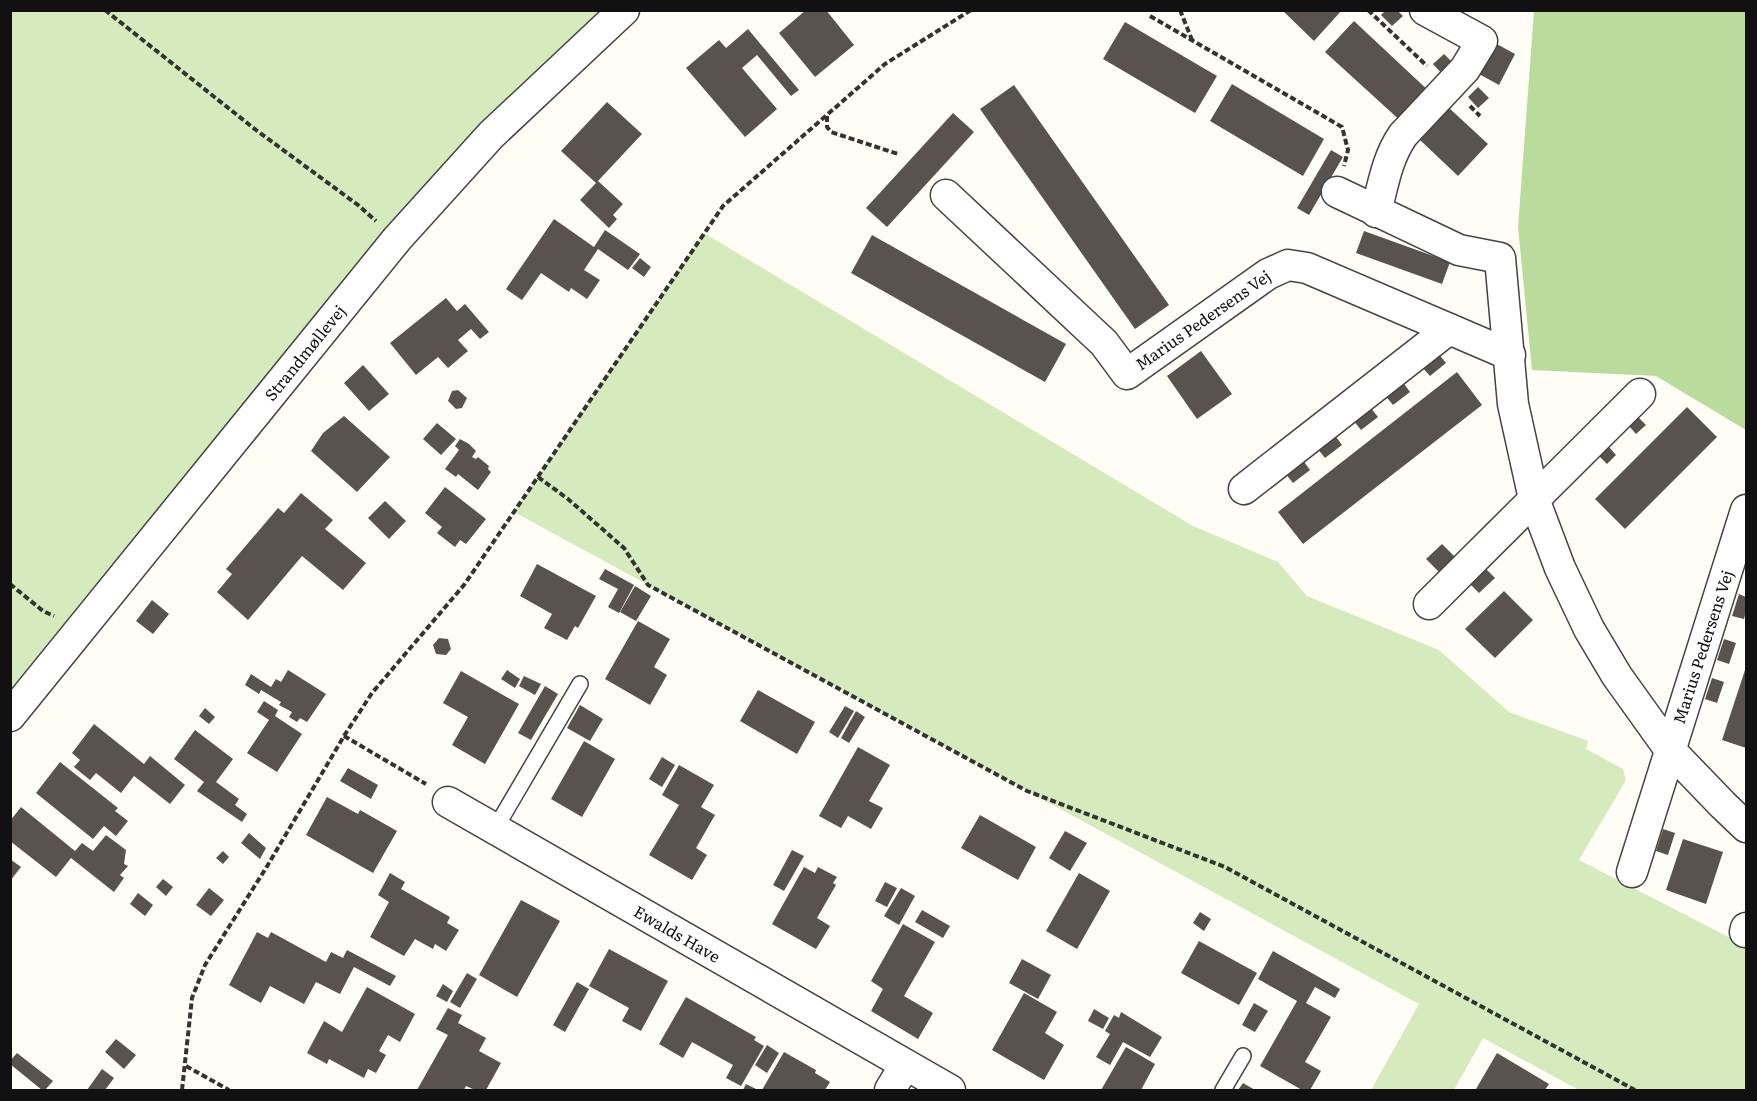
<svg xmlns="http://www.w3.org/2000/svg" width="1757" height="1101" font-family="Literata,serif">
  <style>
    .green { fill: #d5ebbd }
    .forest { fill: #b9dc9c }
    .building { fill: #5a524d }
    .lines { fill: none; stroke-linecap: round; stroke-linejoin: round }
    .service-casing { stroke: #444; stroke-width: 18 }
    .minor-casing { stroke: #444; stroke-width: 33 }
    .path { stroke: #333; stroke-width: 4; stroke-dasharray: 6 3; stroke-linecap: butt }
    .service { stroke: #fff; stroke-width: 15 }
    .minor { stroke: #fff; stroke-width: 30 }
    .labels { text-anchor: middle; stroke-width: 6; stroke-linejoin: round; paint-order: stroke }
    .street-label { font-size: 16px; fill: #111; stroke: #fff }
  </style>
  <rect width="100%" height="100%" fill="#fffdf5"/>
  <g class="green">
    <path d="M11,11H607L378,247L11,690Z"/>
    <path d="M704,233L1193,526L1278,562L1307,596L1439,650L1509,712L1588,741L1586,749L1623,769L1626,780L1579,860L1746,946V1090H1579L1483,1038L1454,1090H1371L1419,1004L514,512Z"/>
  </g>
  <path class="forest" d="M1534,11H1746V430L1656,376L1532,370L1518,227Z"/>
  <g class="building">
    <path d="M806,10H826L854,45L815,77L779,33Z"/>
    <path d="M1282,10H1342L1314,41Z"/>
    <path d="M1386,10H1397L1403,16L1392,26L1381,15Z"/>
    <path d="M1354,21L1432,94L1404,124L1325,52Z"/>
    <path d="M1125,22L1217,76L1195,113L1103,59Z"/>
    <path d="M748,29L799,90L791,96L757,55L742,68L777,109L745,137L686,68L719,40L726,48Z"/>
    <path d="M1495,43L1515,54L1499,85L1479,74Z"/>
    <path d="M1444,54L1455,65L1444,76L1433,64Z"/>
    <path d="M1232,84L1324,139L1303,176L1210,121Z"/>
    <path d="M1014,85L1169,305L1135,329L980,109Z"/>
    <path d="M1478,87L1489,98L1478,108L1468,97Z"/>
    <path d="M607,102L642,134L598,181L623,204L613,215L617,219L609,228L580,200L596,183L561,151Z"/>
    <path d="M1448,107L1488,144L1458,176L1419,139Z"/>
    <path d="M953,113L974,132L887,227L866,208Z"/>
    <path d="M1331,150L1343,157L1309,215L1297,208Z"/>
    <path d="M554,219L594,247L605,230L640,254L628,270L598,249L584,270L600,280L587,299L571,288L569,292L541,273L522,300L506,289Z"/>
    <path d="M1364,231L1450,262L1442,284L1356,253Z"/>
    <path d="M872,235L1066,344L1045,382L851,273Z"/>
    <path d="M640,258L651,267L644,277L632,268Z"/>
    <path d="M446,298L457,311L465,304L489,332L480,339L471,329L458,340L468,351L448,368L438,357L416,375L390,343Z"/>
    <path d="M1201,351L1232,394L1197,419L1167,376Z"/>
    <path d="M1438,353L1446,363L1430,376L1421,366Z"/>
    <path d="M363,365L389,394L369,411L344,383Z"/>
    <path d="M1457,372L1482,405L1303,544L1278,512Z"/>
    <path d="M1402,381L1410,392L1393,405L1384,394Z"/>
    <path d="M458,390L467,398L462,408L456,409L448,401L452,391Z"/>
    <path d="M1370,407L1378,417L1361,430L1353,420Z"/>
    <path d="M1687,407L1717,437L1625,529L1595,499Z"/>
    <path d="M344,416L390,457L357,492L311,451L323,433Z"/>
    <path d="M1638,417L1646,425L1636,434L1629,426Z"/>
    <path d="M437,423L456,439L441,455L423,439Z"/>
    <path d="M1334,434L1342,445L1325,458L1317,448Z"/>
    <path d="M460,439L469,444L476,451L472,457L476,459L478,457L489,466L488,469L491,472L478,490L458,474L456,477L445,469L459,450L455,446Z"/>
    <path d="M1609,447L1616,455L1607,464L1599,456Z"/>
    <path d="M1302,459L1310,470L1293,483L1284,472Z"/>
    <path d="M445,487L486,519L466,544L460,540L455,547L437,533L442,527L425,513Z"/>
    <path d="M301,493L333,520L325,529L366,563L343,590L302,556L248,620L217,592L232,574L226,569L278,508L284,513Z"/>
    <path d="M385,501L406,521L389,539L368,518Z"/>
    <path d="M1442,544L1457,559L1441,574L1426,559Z"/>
    <path d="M537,564L596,596L578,628L575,626L567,640L544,628L552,614L520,596Z"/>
    <path d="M605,569L634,585L619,613L608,607L618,589L599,579Z"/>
    <path d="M1486,569L1495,578L1479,593L1470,584Z"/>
    <path d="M635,586L651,596L636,621L620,612Z"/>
    <path d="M1504,591L1533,620L1495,658L1465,629Z"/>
    <path d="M1739,594L1746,597V611L1744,619L1732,616Z"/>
    <path d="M152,600L169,614L153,634L136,621Z"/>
    <path d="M638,621L670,639L654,667L667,675L650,705L605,679Z"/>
    <path d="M439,638L448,639L451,649L446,655L436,654L433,645Z"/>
    <path d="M1724,639L1736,643L1729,664L1717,660Z"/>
    <path d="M1746,667V748L1722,740Z"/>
    <path d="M288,670L326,694L307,722L300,718L297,722L289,717L292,712L279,705L281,702L261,690L259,694L245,685L251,674L271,687L276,679L281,682Z"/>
    <path d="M507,670L520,679L515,688L501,679Z"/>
    <path d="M461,671L519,704L485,764L452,745L468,717L443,703Z"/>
    <path d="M524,676L541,684L535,695L519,686Z"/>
    <path d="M1712,678L1724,682L1717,703L1705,699Z"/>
    <path d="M545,686L558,694L531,740L518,733Z"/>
    <path d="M758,690L815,722L797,754L740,721Z"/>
    <path d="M264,701L278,710L275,716L302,734L277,772L247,753L269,720L257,712Z"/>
    <path d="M580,705L603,719L590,741L567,728Z"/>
    <path d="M845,706L854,711L838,738L829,732Z"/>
    <path d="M205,708L215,717L209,724L199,716Z"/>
    <path d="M856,711L865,717L849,743L841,738Z"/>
    <path d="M94,724L144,764L150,756L185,785L170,804L134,776L121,793L96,773L90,780L74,767L80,760L72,753Z"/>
    <path d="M195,730L233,759L216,782L239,799L235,805L247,814L242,822L197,791L204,782L174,759Z"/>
    <path d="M584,741L615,759L582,817L551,799Z"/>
    <path d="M858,747L890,765L869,801L883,808L871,829L848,816L841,828L819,816Z"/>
    <path d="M662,757L675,765L662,787L649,779Z"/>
    <path d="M60,762L118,808L115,811L128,821L116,836L104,826L93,839L36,793Z"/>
    <path d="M679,765L714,785L701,807L715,815L696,848L707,855L692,880L649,855L679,805L662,795Z"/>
    <path d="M348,768L378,785L371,799L340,781Z"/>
    <path d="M327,797L358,814L360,810L397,831L373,873L306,835Z"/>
    <path d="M21,807L75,851L82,843L93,851L106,835L126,850L124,864L128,866L120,875L124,878L114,892L71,858L56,877L10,841V821Z"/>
    <path d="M980,815L1036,847L1018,880L961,848Z"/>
    <path d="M1663,829L1675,833L1668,855L1656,851Z"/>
    <path d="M1065,831L1087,843L1070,871L1049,858Z"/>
    <path d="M249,833L266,848L260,859L241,843Z"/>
    <path d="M1683,839L1723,852L1706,904L1666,890Z"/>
    <path d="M792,850L804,856L784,891L773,885Z"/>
    <path d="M223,851L229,857L223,864L216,858Z"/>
    <path d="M10,859L21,867L10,881Z"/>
    <path d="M804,867L815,873L818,867L837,877L833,883L836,885L817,918L830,926L816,949L772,924Z"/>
    <path d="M390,873L405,882L401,889L450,917L447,923L459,930L446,951L435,944L433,949L415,939L404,956L370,937L389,902L378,895Z"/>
    <path d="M1079,873L1110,891L1077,949L1046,931Z"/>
    <path d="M163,879L173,887L166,896L156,887Z"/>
    <path d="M885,882L897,888L887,907L875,901Z"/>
    <path d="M209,888L224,900L211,916L196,905Z"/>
    <path d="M901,888L915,896L899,925L884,916Z"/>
    <path d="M138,893L153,905L145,916L130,904Z"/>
    <path d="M521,900L560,921L517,997L479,975Z"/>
    <path d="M922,910L950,926L943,938L915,922Z"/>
    <path d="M1200,912L1211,919L1204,931L1193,923Z"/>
    <path d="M903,924L935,942L904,996L933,1013L918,1039L871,1011L883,989L871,981Z"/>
    <path d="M257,932L268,938L271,932L326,962L331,952L343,958L347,950L396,976L390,986L354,967L340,994L316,982L304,1004L270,986L261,1003L229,985Z"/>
    <path d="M1199,941L1257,973L1239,1005L1181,973Z"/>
    <path d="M609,949L668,981L641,1031L622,1021L629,1008L589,986Z"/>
    <path d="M1273,951L1340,989L1335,998L1315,987L1306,1003L1331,1017L1305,1062L1321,1071L1310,1090H1302L1260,1066L1297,1001L1258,979Z"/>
    <path d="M1022,959L1051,975L1038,999L1009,983Z"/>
    <path d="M467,973L477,979L460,1008L450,1002Z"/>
    <path d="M577,982L589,989L565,1032L553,1025Z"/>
    <path d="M443,984L453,991L447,1002L436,996Z"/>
    <path d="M367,987L415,1014L400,1042L388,1035L379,1051L386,1055L376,1073L368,1069L364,1078L329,1059L327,1064L307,1053L324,1021L342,1032Z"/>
    <path d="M1024,993L1057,1012L1045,1033L1064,1045L1044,1080L992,1050Z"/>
    <path d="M686,997L756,1037L754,1040L764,1046L741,1086L726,1078L733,1065L692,1042L683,1058L659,1044Z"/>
    <path d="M1254,1003L1268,1011L1255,1032L1242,1025Z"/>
    <path d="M448,1008L462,1015L458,1023L486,1038L479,1051L501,1063L486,1090H475L466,1086L464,1090H417L448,1035L436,1029Z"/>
    <path d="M1094,1009L1109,1018L1103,1029L1088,1021Z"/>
    <path d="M1121,1012L1162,1037L1150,1057L1123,1042L1110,1065L1096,1057L1110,1034L1105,1031L1114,1015L1119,1018Z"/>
    <path d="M116,1039L136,1055L124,1069L105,1052Z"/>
    <path d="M767,1045L779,1053L767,1073L755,1065Z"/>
    <path d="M1126,1047L1155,1064L1141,1090H1101Z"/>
    <path d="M784,1052L816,1070L815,1073L830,1082L825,1090H762Z"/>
    <path d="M17,1053L53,1081L45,1090H42L10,1064V1061Z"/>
    <path d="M1497,1053L1549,1084L1545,1090L1476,1089Z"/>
    <path d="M102,1069L114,1078L105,1090H87Z"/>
    <path d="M1243,1083L1255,1090H1238Z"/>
    <path d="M746,1084L756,1089L755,1090H743Z"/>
  </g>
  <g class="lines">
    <defs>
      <g id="service">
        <path d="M495,829L580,684"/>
        <path d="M1223,1090L1243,1056"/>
      </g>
      <g id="minor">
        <path d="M1337,192L1459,250L1500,258L1513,404L1534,499L1560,568L1589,629L1617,676L1670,750L1723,805L1746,827"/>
        <path d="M946,195L1104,343L1127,374L1268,274L1288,265L1307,268L1510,355"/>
        <path d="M1376,212C1383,185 1387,158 1403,135L1465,69L1482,41L1425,10"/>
        <path d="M1244,489L1449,329"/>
        <path d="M1429,604L1640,394"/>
        <path d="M10,716L397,239L491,135L624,10"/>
        <path d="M448,802L950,1090"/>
        <path d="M1632,872L1746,510"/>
        <path d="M1745,932L1746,928"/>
        <path d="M890,1090L905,1065"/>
      </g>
    </defs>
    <use href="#service" class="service-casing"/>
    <use href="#minor" class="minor-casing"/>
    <g class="path">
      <path d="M105,10L256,130L358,205L376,221"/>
      <path d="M1180,10L1192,40"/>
      <path d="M1368,10L1427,66"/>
      <path d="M1150,16L1342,127L1348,150L1344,166"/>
      <path d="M1470,106L1480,116"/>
      <path d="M827,116V127L831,132L898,154"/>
      <path d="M538,477L568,499L624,548L648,585L1027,791L1225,867L1635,1090"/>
      <path d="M10,584L43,611L54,616"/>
      <path d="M344,736L426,784"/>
      <path d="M186,1066L229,1090"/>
      <path d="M182,1090L192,998L205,965L266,868L344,736L372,693L464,585L723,206L885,64L971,10"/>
    </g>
    <use href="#service" class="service"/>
    <use href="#minor" class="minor"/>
  </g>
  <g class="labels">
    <g class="street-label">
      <text transform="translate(1203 320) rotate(-35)" y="6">Marius Pedersens Vej</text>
      <text transform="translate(305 353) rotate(-51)" y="6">Strandmøllevej</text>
      <text transform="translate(1703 647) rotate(-72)" y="6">Marius Pedersens Vej</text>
      <text transform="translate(677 934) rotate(30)" y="6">Ewalds Have</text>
    </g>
  </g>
  <rect width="1757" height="1101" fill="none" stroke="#111111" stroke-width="24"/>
</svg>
